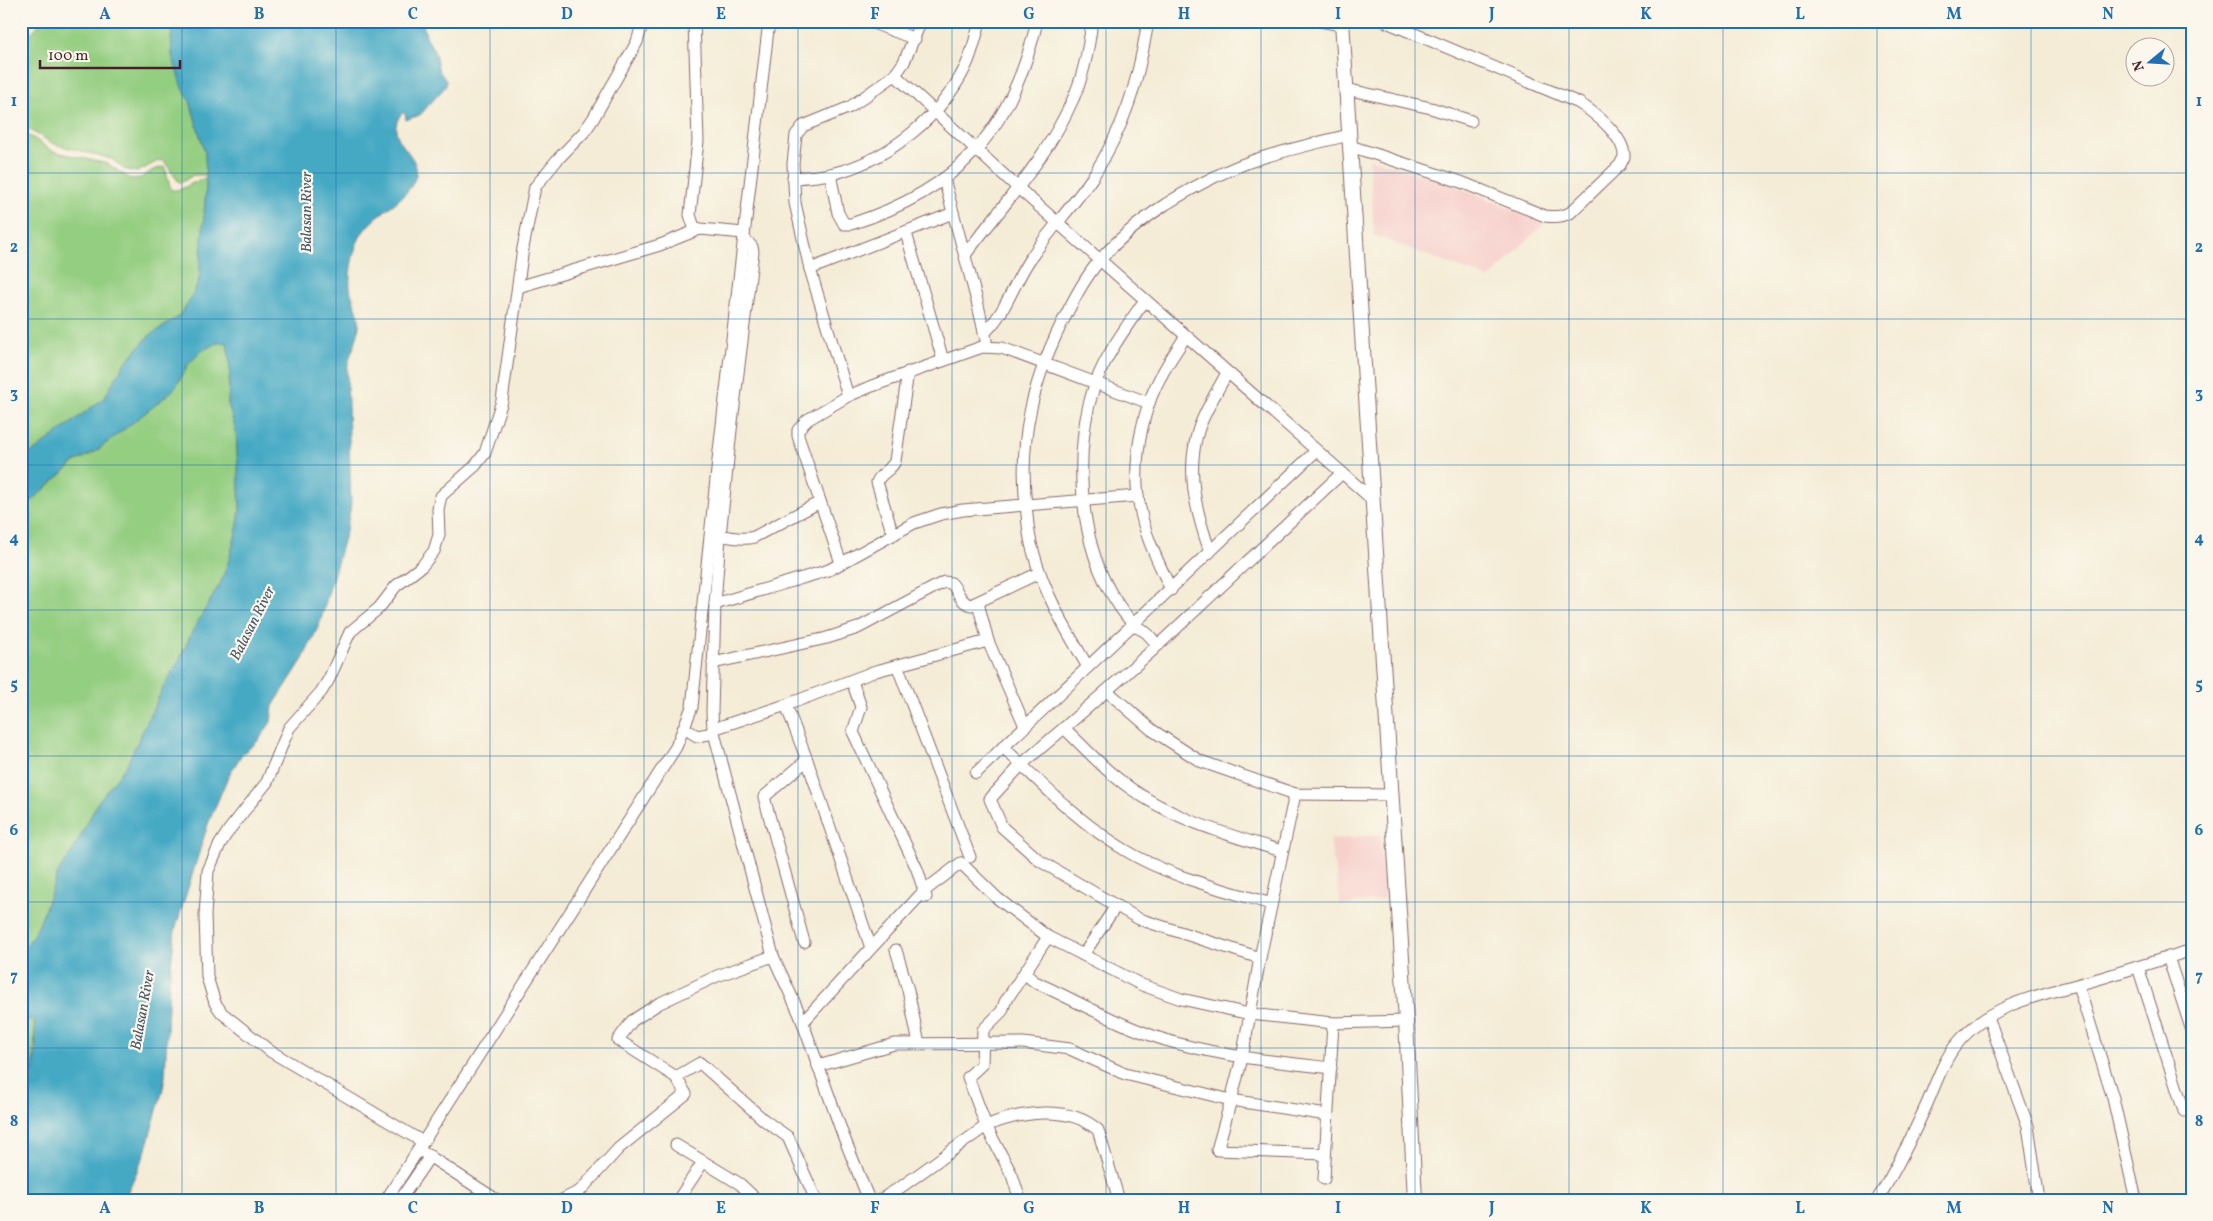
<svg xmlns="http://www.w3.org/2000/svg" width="2213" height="1221" font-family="Vollkorn,serif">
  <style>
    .built { fill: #f7d0cc }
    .green { fill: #94ce81; stroke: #6f7656 }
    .water { fill: #44a9c4; stroke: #476478 }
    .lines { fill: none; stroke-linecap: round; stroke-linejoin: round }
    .minor-casing { stroke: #866767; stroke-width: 13 }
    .major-casing { stroke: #866767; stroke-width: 16 }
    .minor { stroke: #fff; stroke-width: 11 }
    .major { stroke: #fff; stroke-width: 14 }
    .grid { fill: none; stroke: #1f6fb2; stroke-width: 1; stroke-opacity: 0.55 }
    .labels { text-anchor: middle; stroke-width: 4.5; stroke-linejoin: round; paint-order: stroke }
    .water-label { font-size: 15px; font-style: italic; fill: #485668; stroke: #fbf7ec }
    .neatline { fill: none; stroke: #1f6fb2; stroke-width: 2 }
    .grid-label { font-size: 16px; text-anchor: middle; font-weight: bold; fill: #1f6fb2 }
  </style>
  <rect width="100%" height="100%" fill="#fbf7ec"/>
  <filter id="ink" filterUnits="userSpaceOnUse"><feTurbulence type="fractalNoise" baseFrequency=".02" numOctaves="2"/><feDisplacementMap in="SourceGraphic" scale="10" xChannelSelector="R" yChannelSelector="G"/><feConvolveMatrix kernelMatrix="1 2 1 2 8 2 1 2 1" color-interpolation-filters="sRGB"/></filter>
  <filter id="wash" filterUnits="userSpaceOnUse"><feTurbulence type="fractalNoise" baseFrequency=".0096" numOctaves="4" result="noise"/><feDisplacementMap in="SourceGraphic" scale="20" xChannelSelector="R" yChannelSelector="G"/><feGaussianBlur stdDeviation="1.12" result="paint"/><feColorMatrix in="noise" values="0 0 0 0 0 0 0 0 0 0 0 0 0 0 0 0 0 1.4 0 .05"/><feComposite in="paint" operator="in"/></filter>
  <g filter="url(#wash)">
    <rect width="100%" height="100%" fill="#f4ecd6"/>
    <g class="built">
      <path d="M1369,158L1451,184L1545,222L1489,279L1374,235Z"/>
      <path d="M1380,834L1385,899L1341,906L1330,840Z"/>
    </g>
    <g class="green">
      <path d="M42,21H176L171,37L181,85L190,101L205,153L206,175H193L181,183L178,181L164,161L160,160L137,172L124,169L112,159L54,144L21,125V44Z"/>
      <path d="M21,133L33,138L52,151L108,164L130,179L141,178L153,170L163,167L165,168L171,190C184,192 192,180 206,179V188L199,281L190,300L178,317L149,336L124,364L104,398L21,461V278C27,267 26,256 21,244Z"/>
      <path d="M227,342L230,364L228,404L236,431L240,507L238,525L229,561L221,582L193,630L179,661L164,686L126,766L98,802L75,847L58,873L39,925L21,955V510L75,462L95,452L159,402L175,388L189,363L203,350L217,343Z"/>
      <path d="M31,1018L34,1021C36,1054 33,1082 21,1113V1030Z"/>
    </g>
    <path class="water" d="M176,21H422L427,39L434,50L439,71L446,80V86L420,115L406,120L405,113H402C381,139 421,153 416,175C410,201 373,212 360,237C353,250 347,279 351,293C355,305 360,313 359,326C358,342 349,354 347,370L351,505L347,527L320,623L303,659L273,706L271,722L263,734L257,742L242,754L227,779L208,824L175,930L169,984L165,1077L162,1093L144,1156L124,1200H21V1113L32,1082L36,1047L34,1021L31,1018L21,1030V955L39,925L58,873L75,847L98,802L126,766L164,686L179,661L193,630L221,582L229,560L238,525L240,507L236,431L228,404L230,364L227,342L217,343L203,350L189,363L175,388L159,402L95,452L75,462L21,510V461L104,398L124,364L149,336L178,317L190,300L199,281L206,188L205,153L190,101L181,85L172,55L171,37Z"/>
  </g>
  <g filter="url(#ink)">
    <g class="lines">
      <defs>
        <g id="minor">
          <path d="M694,21L698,141L690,215L694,227L700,229L744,233"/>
          <path d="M868,21L915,39"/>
          <path d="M1320,21L1342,25"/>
          <path d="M895,75L1017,187L1373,500"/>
          <path d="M1346,89L1431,108L1471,121"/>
          <path d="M1350,146L1461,182L1545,216C1555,217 1561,217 1570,213L1620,165L1624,157C1625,137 1595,113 1579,103L1384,21"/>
          <path d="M830,174L838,213L844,224H851C958,190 1012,131 1037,21"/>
          <path d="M793,178C809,177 827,176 842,171C892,156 941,116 965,68C972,54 976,37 980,21"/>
          <path d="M944,179L977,301L986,340"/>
          <path d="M906,233L943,360"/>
          <path d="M744,238L752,247L753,252L731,430L720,536L715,604L712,712L713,729L773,956L800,1015L843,1135L869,1200"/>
          <path d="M965,255C1003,205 1048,157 1073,99C1084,75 1089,47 1092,21"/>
          <path d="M810,269L953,213"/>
          <path d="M518,287L660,245L700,229"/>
          <path d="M1145,300C1127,326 1107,353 1096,382C1072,445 1078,544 1116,601C1121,609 1128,619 1135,625C1137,628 1141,629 1144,631C1149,634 1153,640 1157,645"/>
          <path d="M984,333C1006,313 1013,284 1030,259C1049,231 1073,206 1092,178C1126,125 1138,82 1148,21"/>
          <path d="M848,396L810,269L795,203L793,164L796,135L803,126L850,107L895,75L904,62L921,21"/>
          <path d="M893,535L877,482C881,472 891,471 895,461L908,372"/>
          <path d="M720,536C732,536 742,541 754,537L820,502"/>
          <path d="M1210,552C1196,511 1185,471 1199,428C1206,409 1217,391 1227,373"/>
          <path d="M841,563L798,436V430L807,420L848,396L872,386L982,347L1002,348L1149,403"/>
          <path d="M1171,590C1159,563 1145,537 1140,508C1133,475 1138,435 1149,403C1157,379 1172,357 1186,336"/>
          <path d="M978,603L988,641L1025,726"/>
          <path d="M715,604L829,570L914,523L941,514L963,510L1138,496"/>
          <path d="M713,663L827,638L858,628L944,582L951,583C959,591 959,602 971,605L1039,573"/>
          <path d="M897,665L970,857"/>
          <path d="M1088,667C1066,630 1044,593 1033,551C1029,539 1028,527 1027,514C1017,440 1033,377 1068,311C1077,293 1087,275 1100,260C1118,239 1143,219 1166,204C1195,186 1229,168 1261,158C1290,149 1320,142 1349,135"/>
          <path d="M852,681L861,707L853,732L917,869L926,897"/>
          <path d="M1107,691L1152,730L1200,761L1295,794L1392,795"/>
          <path d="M786,705L807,760L871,948"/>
          <path d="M684,728L697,736L714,733"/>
          <path d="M1064,728L1022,764L990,799L1002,827L1040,861L1139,919L1260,958"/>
          <path d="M713,729L786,705L876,671L988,641"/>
          <path d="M1003,747C1042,784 1079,823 1125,850C1169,877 1222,889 1271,904"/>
          <path d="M976,773L1316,451"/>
          <path d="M1282,851C1221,833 1161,816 1112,774C1095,760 1080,743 1064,728L1154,649L1342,473"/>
          <path d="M1048,937L1005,1002L1002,1011L983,1030L982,1064L968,1077L986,1126C1020,1112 1069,1104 1098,1130L1119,1200"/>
          <path d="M804,942L764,797L807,760"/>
          <path d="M896,950L908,990L919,1044"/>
          <path d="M1083,955L1116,906"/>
          <path d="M2168,957L2192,1031"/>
          <path d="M2138,967L2184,1111"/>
          <path d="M1025,974L1035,982C1081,1003 1127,1030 1176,1043C1227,1057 1278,1062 1331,1068"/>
          <path d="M2078,985L2113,1098L2136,1200"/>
          <path d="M1988,1017L2028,1126L2039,1200"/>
          <path d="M803,1022L924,891L961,863L997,898L1048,937L1142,985L1181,999L1250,1014L1333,1023L1406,1021"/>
          <path d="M818,1066L894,1044L1023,1043L1070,1049L1125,1074L1231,1100L1242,1058L1260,958L1295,794"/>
          <path d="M676,1077L700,1063L764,1120L788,1137L816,1200"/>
          <path d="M423,1142L270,1051L222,1013L215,1003L207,977L205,915L208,871L220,844L229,830L267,782L289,728L321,692L329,679L350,632L379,608L396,586L422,566L434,551L439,535L438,509L441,496L475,466L485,453L502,401L523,248L535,187L557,160L584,132L593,119L637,42L643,21"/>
          <path d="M676,1145L740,1184L757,1200"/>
          <path d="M418,1149L497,1200"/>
          <path d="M1325,1154L1217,1150L1231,1100L1327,1115"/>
          <path d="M1324,1179L1333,1023"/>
          <path d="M386,1200L676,747L692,707L719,451L769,21"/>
          <path d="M400,1200L430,1156"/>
          <path d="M562,1200L580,1191L619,1148L686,1094L676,1077L618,1040L632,1021L658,1004L717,976L773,956"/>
          <path d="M678,1200L703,1162"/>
          <path d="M880,1200L901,1187L986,1126L1012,1175L1020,1200"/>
          <path d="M1877,1200C1896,1170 1911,1139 1926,1106C1935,1086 1942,1063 1956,1045C1992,999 2053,993 2105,977C2134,968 2163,959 2192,950"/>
        </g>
        <path id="major" d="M1342,21L1406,1021L1415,1200"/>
      </defs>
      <use href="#minor" class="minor-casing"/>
      <use href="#major" class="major-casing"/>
      <use href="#minor" class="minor"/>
      <use href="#major" class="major"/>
    </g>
  </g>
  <path class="grid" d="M182,21V1200M336,21V1200M490,21V1200M644,21V1200M798,21V1200M952,21V1200M1106,21V1200M1261,21V1200M1415,21V1200M1569,21V1200M1723,21V1200M1877,21V1200M2031,21V1200M21,173H2192M21,319H2192M21,465H2192M21,610H2192M21,756H2192M21,902H2192M21,1048H2192"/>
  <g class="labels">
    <g class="water-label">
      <text transform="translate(306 212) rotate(-90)" y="5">Balasan River</text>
      <text transform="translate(252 623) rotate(-63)" y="5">Balasan River</text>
      <text transform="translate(142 1010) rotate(-80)" y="5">Balasan River</text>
    </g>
  </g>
  <rect width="2213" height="1221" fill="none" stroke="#fbf7ec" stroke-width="55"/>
  <g transform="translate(2150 62) rotate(252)"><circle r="24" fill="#fbf7ec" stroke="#b4a19f"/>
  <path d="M0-4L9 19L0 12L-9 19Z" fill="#1f6fb2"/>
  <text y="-8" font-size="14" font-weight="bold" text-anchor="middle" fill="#4a1f2b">N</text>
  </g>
  <path d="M40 60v8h140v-8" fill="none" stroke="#4a1f2b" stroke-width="2.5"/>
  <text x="48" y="60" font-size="15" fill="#4a1f2b" stroke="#fbf7ec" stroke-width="4" paint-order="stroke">100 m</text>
  <rect x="28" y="28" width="2158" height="1166" class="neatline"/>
  <g class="grid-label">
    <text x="105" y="19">A</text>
    <text x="259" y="19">B</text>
    <text x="413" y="19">C</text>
    <text x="567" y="19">D</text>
    <text x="721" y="19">E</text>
    <text x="875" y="19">F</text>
    <text x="1029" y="19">G</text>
    <text x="1184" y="19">H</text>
    <text x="1338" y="19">I</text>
    <text x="1492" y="19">J</text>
    <text x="1646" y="19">K</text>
    <text x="1800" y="19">L</text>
    <text x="1954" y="19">M</text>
    <text x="2108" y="19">N</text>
    <text x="14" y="106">1</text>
    <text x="2199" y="106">1</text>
    <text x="14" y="252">2</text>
    <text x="2199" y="252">2</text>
    <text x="14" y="398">3</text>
    <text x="2199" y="398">3</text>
    <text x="14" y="543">4</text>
    <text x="2199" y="543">4</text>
    <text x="14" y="689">5</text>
    <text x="2199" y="689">5</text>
    <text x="14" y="835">6</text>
    <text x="2199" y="835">6</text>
    <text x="14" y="981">7</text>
    <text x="2199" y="981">7</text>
    <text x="14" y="1126">8</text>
    <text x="2199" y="1126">8</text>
    <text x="105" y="1213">A</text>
    <text x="259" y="1213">B</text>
    <text x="413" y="1213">C</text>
    <text x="567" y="1213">D</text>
    <text x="721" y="1213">E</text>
    <text x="875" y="1213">F</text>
    <text x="1029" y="1213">G</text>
    <text x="1184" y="1213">H</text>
    <text x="1338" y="1213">I</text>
    <text x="1492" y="1213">J</text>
    <text x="1646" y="1213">K</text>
    <text x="1800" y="1213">L</text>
    <text x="1954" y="1213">M</text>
    <text x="2108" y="1213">N</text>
  </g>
</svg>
